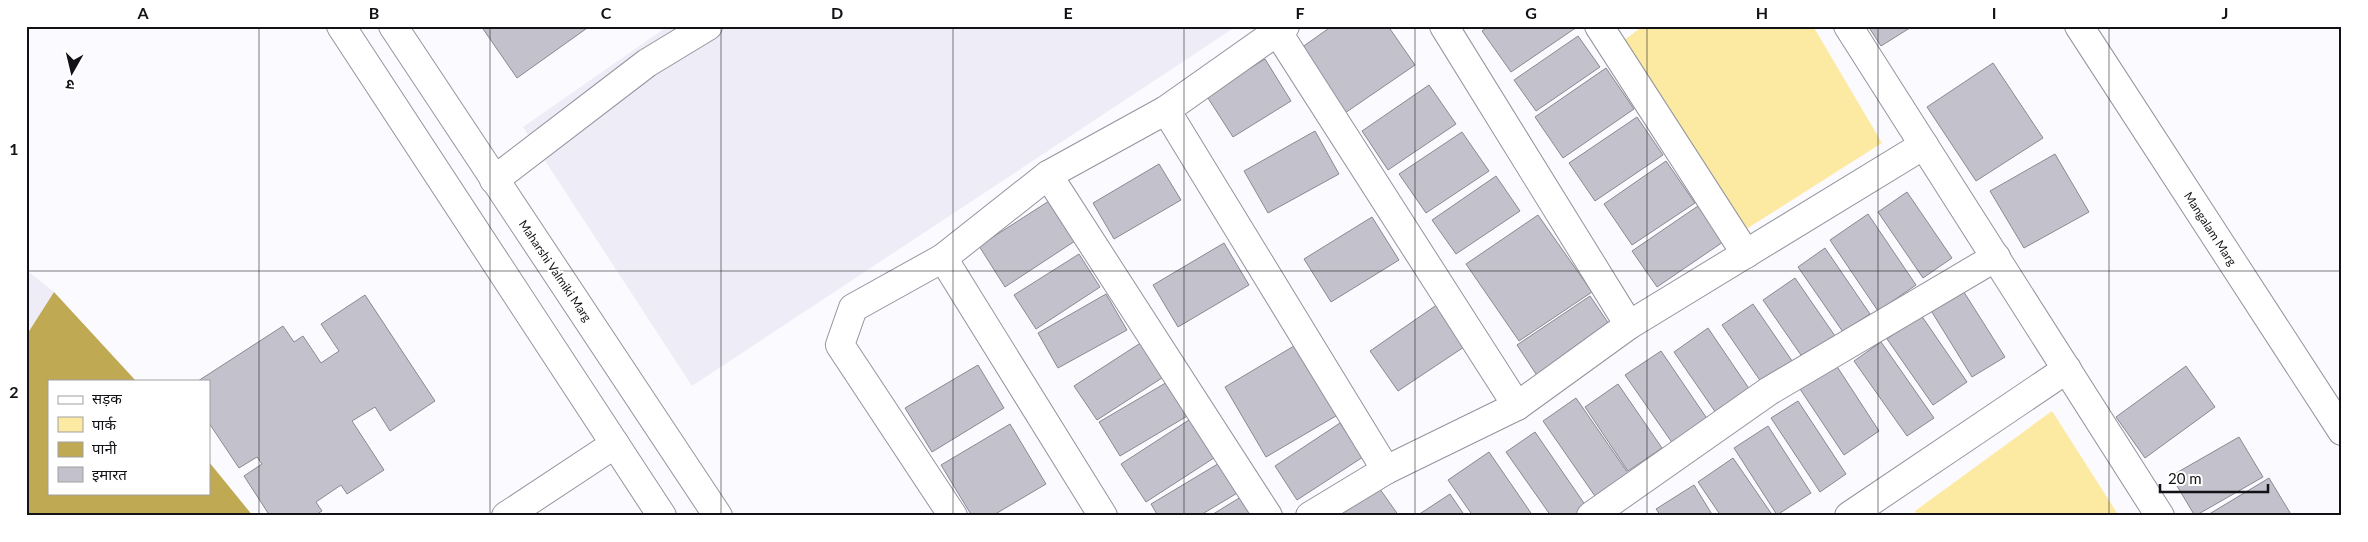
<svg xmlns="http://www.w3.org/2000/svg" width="2368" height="542" font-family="Lato,'Noto Sans Devanagari',sans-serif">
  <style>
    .built { fill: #eeedf7 }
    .green { fill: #fdeaa2 }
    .water { fill: #bfa953 }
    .building { fill: #c2c1cc; stroke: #898993 }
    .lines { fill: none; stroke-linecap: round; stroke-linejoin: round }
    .minor-casing { stroke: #94949e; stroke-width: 30 }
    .tertiary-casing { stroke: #94949e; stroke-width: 30 }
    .minor { stroke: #fff; stroke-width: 28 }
    .tertiary { stroke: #fff; stroke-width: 28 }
    .grid { fill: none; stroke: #131216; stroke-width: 1; stroke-opacity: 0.55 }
    .labels { text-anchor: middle; stroke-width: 4; stroke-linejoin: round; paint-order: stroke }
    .street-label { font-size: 12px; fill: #131216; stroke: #fff }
    .neatline { fill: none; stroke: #131216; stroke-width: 2 }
    .grid-label { font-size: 16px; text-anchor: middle; font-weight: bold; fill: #131216 }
  </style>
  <rect width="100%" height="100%" fill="#fbfaff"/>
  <g class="built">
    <path d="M668,26H1237L692,386L523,127Z"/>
    <path d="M26,270L54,292L26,336Z"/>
  </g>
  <g class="green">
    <path d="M1643,26H1813L1882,143L1740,233L1611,50Z"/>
    <path d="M2052,411L2119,516H1919L1915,511Z"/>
  </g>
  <path class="water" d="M54,292L136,381H49V493H209V462L253,516H26V336Z"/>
  <g class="building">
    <path d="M481,26H590L517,78Z"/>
    <path d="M1332,26H1388L1415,65L1345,113L1301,48Z"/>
    <path d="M1489,26H1577V27L1511,72L1482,31Z"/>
    <path d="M1868,26H1913L1881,46Z"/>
    <path d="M1578,36L1600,67L1536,111L1514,80Z"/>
    <path d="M1265,59L1291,101L1233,137L1206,95Z"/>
    <path d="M1993,63L2043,138L1976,181L1927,107Z"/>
    <path d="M1606,68L1634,109L1563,158L1535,117Z"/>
    <path d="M1429,85L1456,124L1388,170L1362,131Z"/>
    <path d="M1637,117L1663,155L1595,201L1569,163Z"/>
    <path d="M1315,131L1339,174L1268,213L1244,171Z"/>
    <path d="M1462,132L1489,171L1426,213L1399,174Z"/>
    <path d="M2055,154L2089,212L2024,248L1990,191Z"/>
    <path d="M1666,161L1695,203L1632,245L1604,204Z"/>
    <path d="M1159,164L1181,200L1114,239L1093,203Z"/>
    <path d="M1496,176L1520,211L1456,254L1432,220Z"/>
    <path d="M1907,192L1952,258L1923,278L1878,212Z"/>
    <path d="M1049,201L1075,241L1005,287L979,246Z"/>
    <path d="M1698,206L1723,242L1657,287L1632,251Z"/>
    <path d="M1868,214L1916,285L1878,311L1830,240Z"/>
    <path d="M1538,215L1592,292L1519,341L1466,264Z"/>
    <path d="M1372,217L1399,260L1331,302L1304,259Z"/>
    <path d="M1224,243L1249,285L1178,327L1153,285Z"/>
    <path d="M1825,248L1870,314L1843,332L1798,267Z"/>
    <path d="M1079,254L1100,287L1036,329L1014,295Z"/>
    <path d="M1795,278L1835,336L1803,358L1763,300Z"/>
    <path d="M1962,289L2005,357L1972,377L1930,309Z"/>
    <path d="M1106,294L1127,330L1058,368L1038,333Z"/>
    <path d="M365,295L435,401L390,431L375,407L352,421L384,470L347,494L341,485L316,502L322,511L314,516H270L244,476L262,464L257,457L239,468L209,423V381H198L283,326L294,342L303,336L321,363L339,351L321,324Z"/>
    <path d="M1590,296L1611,327L1538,377L1517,345Z"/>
    <path d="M1438,304L1467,345L1398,391L1370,351Z"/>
    <path d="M1753,304L1799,371L1768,392L1722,325Z"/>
    <path d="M1921,315L1967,382L1933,405L1887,339Z"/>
    <path d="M1708,328L1750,390L1716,413L1674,352Z"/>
    <path d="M1142,342L1165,376L1097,420L1074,386Z"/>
    <path d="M1881,342L1934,418L1907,436L1854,361Z"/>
    <path d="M1299,343L1341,413L1266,457L1225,387Z"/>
    <path d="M1661,351L1708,420L1673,444L1625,375Z"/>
    <path d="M978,365L1004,408L932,452L905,408Z"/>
    <path d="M1836,365L1879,431L1844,455L1800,389Z"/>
    <path d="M2186,366L2215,407L2145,458L2116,417Z"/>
    <path d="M1169,381L1189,415L1120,456L1099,422Z"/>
    <path d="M1618,384L1662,448L1628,471L1585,407Z"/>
    <path d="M1576,398L1630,476L1597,499L1543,421Z"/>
    <path d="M1798,401L1846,474L1820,492L1771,418Z"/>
    <path d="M1192,418L1217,456L1146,502L1121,464Z"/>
    <path d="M1340,423L1363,457L1297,500L1275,466Z"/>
    <path d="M1010,424L1046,484L992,516H972L941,465Z"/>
    <path d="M1768,426L1811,493L1777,515L1734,448Z"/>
    <path d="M1535,432L1588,509L1578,516H1551L1506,452Z"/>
    <path d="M2239,437L2263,477L2195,516L2171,476Z"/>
    <path d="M1489,452L1533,516H1473L1448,480Z"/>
    <path d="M1733,458L1773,516H1721L1698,482Z"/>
    <path d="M1221,462L1239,492L1199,516H1158L1151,504Z"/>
    <path d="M2269,478L2292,516H2206Z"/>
    <path d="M1377,485L1399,516H1332Z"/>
    <path d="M1694,485L1713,516H1661L1656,509Z"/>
    <path d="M1450,494L1465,516H1419L1418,515Z"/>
    <path d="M1244,495L1258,516H1210Z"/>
  </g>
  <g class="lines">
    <defs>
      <g id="minor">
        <path d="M1444,26L1629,325"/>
        <path d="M1599,26L1746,254"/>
        <path d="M1848,26L2160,516"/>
        <path d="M2079,26L2342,431"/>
        <path d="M1277,31L1517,406"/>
        <path d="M1166,110L1386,470"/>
        <path d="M1048,175L1268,516"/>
        <path d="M494,180L647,63L708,26"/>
        <path d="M943,258L1103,516"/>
        <path d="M506,516L615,444"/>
        <path d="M953,516L840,345L853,308L943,258L1048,175L1166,110L1285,26"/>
        <path d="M1310,516L1386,470L1517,406L1629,325L1924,145"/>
        <path d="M1591,516L1769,391L1996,257"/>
        <path d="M1849,516L2067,369"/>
      </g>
      <g id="tertiary">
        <path d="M341,26L662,516"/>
        <path d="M393,26L718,516"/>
      </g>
    </defs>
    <use href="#minor" class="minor-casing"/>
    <use href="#tertiary" class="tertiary-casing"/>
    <use href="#minor" class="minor"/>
    <use href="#tertiary" class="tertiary"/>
  </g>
  <path class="grid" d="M259,26V516M490,26V516M721,26V516M953,26V516M1184,26V516M1415,26V516M1647,26V516M1878,26V516M2109,26V516M26,271H2342"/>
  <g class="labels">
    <g class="street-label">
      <text transform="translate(2210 229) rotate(57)" y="4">Mangalam Marg</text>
      <text transform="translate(555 271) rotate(56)" y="4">Maharshi Valmiki Marg</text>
    </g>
  </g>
  <rect width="2368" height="542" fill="none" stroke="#ffffff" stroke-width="55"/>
  <rect x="48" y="380" width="162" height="115" fill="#ffffff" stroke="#a1a0a2"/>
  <rect x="58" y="396" width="25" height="8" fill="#ffffff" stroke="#a1a0a2"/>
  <text x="92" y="404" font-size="15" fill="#131216">सड़क</text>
  <rect x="58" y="417" width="25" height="15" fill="#fdeaa2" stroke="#a1a0a2"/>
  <text x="92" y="430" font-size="15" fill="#131216">पार्क</text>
  <rect x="58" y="442" width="25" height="15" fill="#bfa953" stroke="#a1a0a2"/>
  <text x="92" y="454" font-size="15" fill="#131216">पानी</text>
  <rect x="58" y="467" width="25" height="15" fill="#c2c1cc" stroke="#a1a0a2"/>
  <text x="92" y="480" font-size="15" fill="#131216">इमारत</text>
  <g transform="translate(72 72) rotate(188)" stroke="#ffffff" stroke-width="4" paint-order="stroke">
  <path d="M0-4L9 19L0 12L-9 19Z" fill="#131216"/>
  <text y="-8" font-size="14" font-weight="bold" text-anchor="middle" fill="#131216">उ</text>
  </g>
  <path d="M2160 484v8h108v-8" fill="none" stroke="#131216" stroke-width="2.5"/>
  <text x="2168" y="484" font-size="15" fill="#131216" stroke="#ffffff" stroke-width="4" paint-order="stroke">20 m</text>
  <rect x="28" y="28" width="2312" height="486" class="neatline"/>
  <g class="grid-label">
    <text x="143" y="19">A</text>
    <text x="374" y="19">B</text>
    <text x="606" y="19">C</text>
    <text x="837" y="19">D</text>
    <text x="1068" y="19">E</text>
    <text x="1300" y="19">F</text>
    <text x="1531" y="19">G</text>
    <text x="1762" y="19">H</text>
    <text x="1994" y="19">I</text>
    <text x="2225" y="19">J</text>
    <text x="14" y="155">1</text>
    <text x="14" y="398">2</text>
  </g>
</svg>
